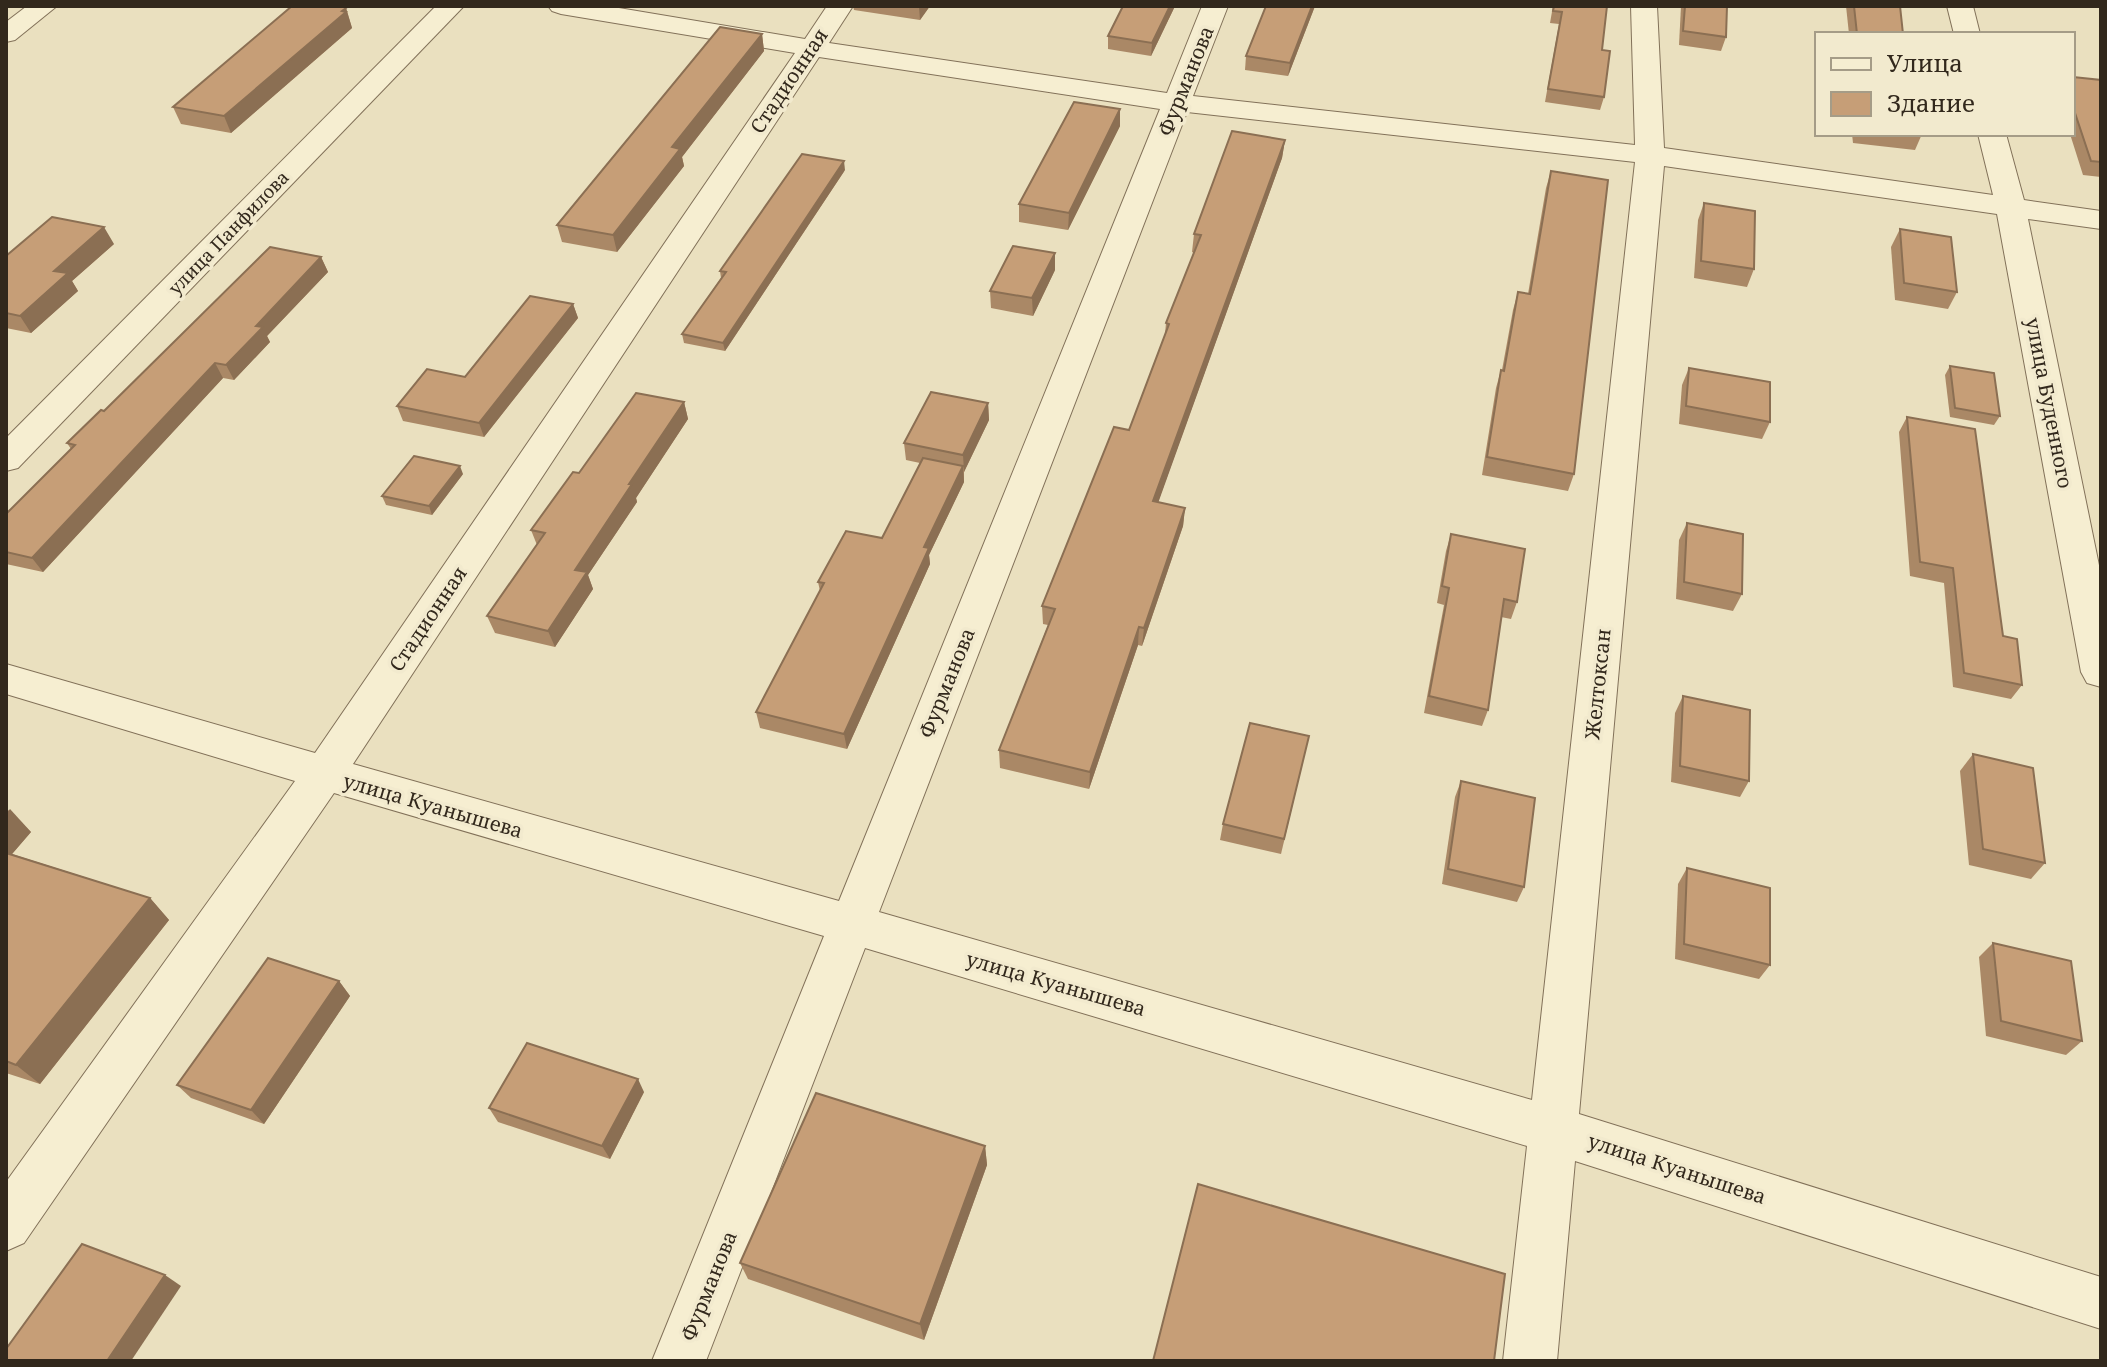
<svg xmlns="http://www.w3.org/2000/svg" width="2107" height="1367" font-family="'Noto Serif',serif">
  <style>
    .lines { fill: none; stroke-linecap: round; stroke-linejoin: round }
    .minor-casing { stroke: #827159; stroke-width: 2 }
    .minor { fill: #f6eed1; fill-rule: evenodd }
    .wall { fill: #a86 }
    .shaded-wall { fill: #8b6f53 }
    .building { fill: #c69e77; stroke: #8b6f53; stroke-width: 2 }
    .labels { text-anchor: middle; stroke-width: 7; stroke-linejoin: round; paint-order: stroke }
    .far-street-label { font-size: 18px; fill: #32281c; stroke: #f2eace }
    .street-label { font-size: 20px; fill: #32281c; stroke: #f2eace }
  </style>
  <rect width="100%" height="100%" fill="#eae0bf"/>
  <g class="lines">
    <defs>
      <g id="minor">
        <path d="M27,6H57L15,40L6,42V22Z"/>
        <path d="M436,6H464L18,468L6,471V438Z"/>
        <path d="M548,6H607L805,39L827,6H853L829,43L1167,93L1202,6H1228L1193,96L1635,145L1631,6H1657L1664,148L1993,195L1978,134H2006L2024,200L2101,211V229L2028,219L2101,575V687L2087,683L2081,672L1997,214L1664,166L1579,1114L2101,1277V1329L1575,1161L1557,1361H1503L1527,1146L865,948L706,1361H652L824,936L334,793L24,1243L6,1251V1182L295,781L6,694V664L315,753L795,53L561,14L552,11ZM819,57L1160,109L839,901L353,764ZM1187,112L1635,162L1532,1100L879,912Z"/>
        <path d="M1947,6H1973L1980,34H1954Z"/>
      </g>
    </defs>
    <use href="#minor" class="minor-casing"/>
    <use href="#minor" class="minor"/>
  </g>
  <g class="wall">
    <path d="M853,6H930L920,20L854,10Z"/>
    <path d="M1123,6H1175L1151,56L1108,49V36Z"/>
    <path d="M1266,6H1315L1288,76L1245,70L1246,56Z"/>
    <path d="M1553,6H1607L1602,50L1604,97L1600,110L1545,102L1559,24L1550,23Z"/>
    <path d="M1681,6H1727L1726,37L1721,51L1679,45Z"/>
    <path d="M1846,6H1900L1903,34H1849Z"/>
    <path d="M346,8L352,28L231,133L181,124L173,107Z"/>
    <path d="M762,34L764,51L682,157L684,166L617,252L562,242L557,225Z"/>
    <path d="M2073,77L2101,80V177L2083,175L2070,134H2073Z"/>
    <path d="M1120,109V126L1068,230L1019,222V204Z"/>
    <path d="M1852,134H1922L1915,150L1853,143Z"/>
    <path d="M1285,140L1282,158L1158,502L1185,508L1183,526L1142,646L1138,645L1089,789L1000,768L999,750L1048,625L1043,624L1042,606L1129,430L1165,334L1166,323L1194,253L1192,252L1194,234Z"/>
    <path d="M845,170L725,351L684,343L682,334L721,278L720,271Z"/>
    <path d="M1551,171L1574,474L1568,491L1482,475L1496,388L1501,370H1502L1513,310L1518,292L1528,294L1546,188Z"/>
    <path d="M1704,203L1754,269L1747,287L1694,278L1698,220Z"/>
    <path d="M1900,229L1957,292L1948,309L1895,300L1891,247Z"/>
    <path d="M114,244L72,281L78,291L31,333L6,328V256Z"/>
    <path d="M321,257L328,272L267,336L270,342L234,380L223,378L43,572L6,564V514L71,449L67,443L104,411Z"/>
    <path d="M1055,270L1033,316L991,308L990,291Z"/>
    <path d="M573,304L578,318L484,437L403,421L397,406L465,377Z"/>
    <path d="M1950,366L2000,416L1994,425L1950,417L1945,375Z"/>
    <path d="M1689,368L1770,422L1762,439L1679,424L1682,385Z"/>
    <path d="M684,402L688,419L636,498L637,502L588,575L593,589L555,647L495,633L487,616L537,545L531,530L579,473Z"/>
    <path d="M988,403L989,420L964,472V482L929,555L930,564L847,749L760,728L756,712L820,591L818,582L882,538L920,463L906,460L904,443Z"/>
    <path d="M1907,417L2003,636L2022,685L2011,699L1953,687L1944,583L1910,576L1899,432Z"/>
    <path d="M463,474L432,515L386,505L382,496Z"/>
    <path d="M1687,523L1742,594L1733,611L1676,599L1679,540Z"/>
    <path d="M1451,534L1517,602L1511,619L1501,617L1488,710L1482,726L1424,713L1444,605L1437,603L1446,551Z"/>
    <path d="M1683,696L1749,781L1740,797L1671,782L1675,713Z"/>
    <path d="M1309,736L1281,854L1220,840L1223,824Z"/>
    <path d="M1973,754L2045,863L2031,879L1969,865L1960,771Z"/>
    <path d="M1461,781L1524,887L1517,902L1442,884L1455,797Z"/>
    <path d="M6,808L31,832L12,854L150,898L169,920L40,1084L6,1073Z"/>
    <path d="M1687,868L1770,965L1759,979L1675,959L1678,884Z"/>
    <path d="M1993,943L2082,1041L2066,1055L1986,1036L1979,957Z"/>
    <path d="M339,981L350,996L264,1124L191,1098L177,1085Z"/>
    <path d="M644,1092L610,1159L498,1122L489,1108Z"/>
    <path d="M985,1146L987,1165L924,1340L748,1279L740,1263Z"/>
  </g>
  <g class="shaded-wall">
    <path d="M920,6H930L920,20L919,7Z"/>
    <path d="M1170,6H1175L1151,56L1152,43Z"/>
    <path d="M1312,6H1315L1288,76L1290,63Z"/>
    <path d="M346,8L352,28L231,133L224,116Z"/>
    <path d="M762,34L764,51L682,157L684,166L617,252L613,235L672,147Z"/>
    <path d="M1120,109V126L1068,230L1069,213Z"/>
    <path d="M1285,140L1282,158L1152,520L1153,501Z"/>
    <path d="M844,161L845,170L725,351L723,343Z"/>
    <path d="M104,227L114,244L72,281L78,291L31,333L20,316L54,271Z"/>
    <path d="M1055,253V270L1033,316L1032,298Z"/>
    <path d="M321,257L328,272L267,336L270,342L234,380L226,365L256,326Z"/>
    <path d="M573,304L578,318L484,437L479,423Z"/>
    <path d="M215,363L223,378L43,572L32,558Z"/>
    <path d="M684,402L688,419L636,498L637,502L588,575L593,589L555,647L548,631L575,570L629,484Z"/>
    <path d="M988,403L989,420L964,472L963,455Z"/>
    <path d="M460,466L463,474L432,515L429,506Z"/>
    <path d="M963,466L964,482L929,555L930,564L847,749L844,734L924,547Z"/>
    <path d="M1185,508L1183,526L1142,646L1144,628Z"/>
    <path d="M1139,627L1138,645L1089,789L1090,772Z"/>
    <path d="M10,809L31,832L6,861V814Z"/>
    <path d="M150,898L169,920L40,1084L16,1065Z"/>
    <path d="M339,981L350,996L264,1124L251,1110Z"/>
    <path d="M638,1079L644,1092L610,1159L602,1146Z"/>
    <path d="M985,1146L987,1165L924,1340L920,1324Z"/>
    <path d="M165,1275L181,1286L131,1361H107Z"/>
  </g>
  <g class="building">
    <path d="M292,6H344L346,8L342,11L346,12L224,116L173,107Z"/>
    <path d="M1123,6H1170L1152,43L1108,36Z"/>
    <path d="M1266,6H1312L1290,63L1246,56Z"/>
    <path d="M1554,6H1607L1602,50L1610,51L1604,97L1548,89L1562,12L1553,11Z"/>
    <path d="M1685,6H1727L1726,37L1683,31Z"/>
    <path d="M1854,6H1900L1903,34H1857Z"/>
    <path d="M720,27L762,34L672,147L680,149L613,235L557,225Z"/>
    <path d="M2073,77L2101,80V162L2091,161L2073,107Z"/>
    <path d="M1074,102L1120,109L1069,213L1019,204Z"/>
    <path d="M1232,131L1285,140L1153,501L1185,508L1144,628L1139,627L1090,772L999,750L1055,609L1042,606L1114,427L1129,430L1169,324L1166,323L1201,235L1194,234Z"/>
    <path d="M802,154L844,161L723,343L682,334L726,272L720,271Z"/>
    <path d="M1551,171L1608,180L1574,474L1487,457L1501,370L1504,371L1518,292L1530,294Z"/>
    <path d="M1704,203L1755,211L1754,269L1701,261Z"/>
    <path d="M52,217L104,227L54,271L68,273L20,316L6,313V256Z"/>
    <path d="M1900,229L1951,237L1957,292L1904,283Z"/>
    <path d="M1013,246L1055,253L1032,298L990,291Z"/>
    <path d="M270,247L321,257L256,326L263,327L226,365L215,363L32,558L6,552V514L75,445L67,443L101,410L104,411Z"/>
    <path d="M530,296L573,304L479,423L397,406L427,369L465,377Z"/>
    <path d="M1950,366L1994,373L2000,416L1955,408Z"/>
    <path d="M1689,368L1770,382V422L1686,406Z"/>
    <path d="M931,392L988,403L963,455L904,443Z"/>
    <path d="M636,393L684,402L629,484H632L575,570L587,572L548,631L487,616L545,533L531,530L573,472L579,473Z"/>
    <path d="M1907,417L1975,429L2003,636L2017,639L2022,685L1964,673L1953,568L1920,562Z"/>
    <path d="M414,456L460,466L429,506L382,496Z"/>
    <path d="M923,458L963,466L924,547L929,548L844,734L756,712L824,583L818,582L846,531L882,538Z"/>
    <path d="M1687,523L1743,534L1742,594L1684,582Z"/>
    <path d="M1451,534L1525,549L1517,602L1504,599L1488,710L1429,696L1449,588L1442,586Z"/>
    <path d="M1683,696L1750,710L1749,781L1680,766Z"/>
    <path d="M1250,723L1309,736L1284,839L1223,824Z"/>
    <path d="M1973,754L2033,768L2045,863L1983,849Z"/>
    <path d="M1461,781L1535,798L1524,887L1448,869Z"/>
    <path d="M6,853L150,898L16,1065L6,1061Z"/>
    <path d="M1687,868L1770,888V965L1684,944Z"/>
    <path d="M1993,943L2071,961L2082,1041L2001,1021Z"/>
    <path d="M268,958L339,981L251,1110L177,1085Z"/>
    <path d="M527,1043L638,1079L602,1146L489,1108Z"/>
    <path d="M816,1093L985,1146L920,1324L740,1263Z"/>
    <path d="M1198,1184L1505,1274L1494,1361H1153Z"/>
    <path d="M82,1244L165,1275L107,1361H6V1349Z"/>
  </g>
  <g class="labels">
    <g class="far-street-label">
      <text transform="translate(229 233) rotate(-46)" y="6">улица Панфилова</text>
    </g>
    <g class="street-label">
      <text transform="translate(789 81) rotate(-56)" y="7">Стадионная</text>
      <text transform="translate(1186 81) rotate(-68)" y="7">Фурманова</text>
      <text transform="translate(2049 403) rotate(79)" y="7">улица Буденного</text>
      <text transform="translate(428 619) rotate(-56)" y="7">Стадионная</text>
      <text transform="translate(947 683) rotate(-68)" y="7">Фурманова</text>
      <text transform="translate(1598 684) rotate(-84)" y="7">Желтоксан</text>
      <text transform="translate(433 806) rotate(16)" y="7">улица Куанышева</text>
      <text transform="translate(1056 984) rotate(16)" y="7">улица Куанышева</text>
      <text transform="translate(1677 1169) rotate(18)" y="7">улица Куанышева</text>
      <text transform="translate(709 1286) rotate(-68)" y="7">Фурманова</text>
    </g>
  </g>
  <rect width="2107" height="1367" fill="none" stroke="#32281c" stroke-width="16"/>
  <rect x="1815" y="32" width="260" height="104" fill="#f2eace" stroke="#a59c87" stroke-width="2"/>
  <rect x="1831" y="58" width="40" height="12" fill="#f6eed1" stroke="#a59c87" stroke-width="2"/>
  <text x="1887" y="72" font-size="24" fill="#32281c">Улица</text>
  <rect x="1831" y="92" width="40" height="24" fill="#c69e77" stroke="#a59c87" stroke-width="2"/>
  <text x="1887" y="112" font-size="24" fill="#32281c">Здание</text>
</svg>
